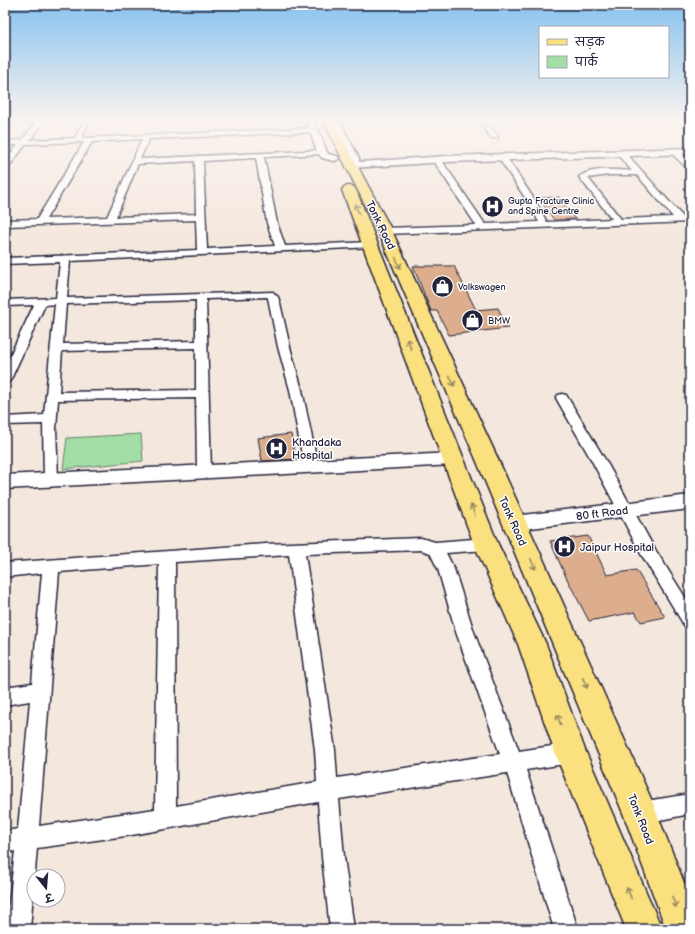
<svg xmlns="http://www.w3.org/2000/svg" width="695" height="934" font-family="'Balsamiq Sans','Playpen Sans Deva',sans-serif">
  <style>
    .green { fill: #a2dea5; stroke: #628070 }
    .building { fill: #dcae8d; stroke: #22223b }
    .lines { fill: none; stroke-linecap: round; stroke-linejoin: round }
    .minor-casing { stroke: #22223b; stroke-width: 3 }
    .tertiary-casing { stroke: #22223b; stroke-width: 3 }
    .primary-casing { stroke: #22223b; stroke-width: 3 }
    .minor { fill: #fff; fill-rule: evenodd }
    .tertiary { fill: #fff; fill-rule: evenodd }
    .primary { fill: #fbe080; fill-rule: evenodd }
    .oneway { stroke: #998a61 }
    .labels { text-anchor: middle; stroke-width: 3; stroke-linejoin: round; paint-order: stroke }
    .far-poi-label { font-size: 9px; fill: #22223b; stroke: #fff; text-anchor: start }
    .street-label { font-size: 11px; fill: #22223b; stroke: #fff }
    .poi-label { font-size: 11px; fill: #22223b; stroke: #fff; text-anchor: start }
  </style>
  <rect width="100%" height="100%" fill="#f4e7dd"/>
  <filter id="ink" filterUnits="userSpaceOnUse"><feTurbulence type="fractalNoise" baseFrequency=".025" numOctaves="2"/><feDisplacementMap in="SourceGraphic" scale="8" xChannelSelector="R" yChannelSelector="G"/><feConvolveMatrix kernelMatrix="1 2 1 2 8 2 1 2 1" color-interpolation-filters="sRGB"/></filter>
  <g filter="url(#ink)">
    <path class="green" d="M141,434L143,461L63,469L67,438Z"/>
    <g class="building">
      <path d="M559,197L575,219L554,220L539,198Z"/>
      <path d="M413,266H454L476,310L498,308L508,328L449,335L437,311H431Z"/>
      <path d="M291,434L296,459L262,461L258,438Z"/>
      <path d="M588,536L607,575L636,570L665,617L641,622L635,612L589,621L566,577L550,541Z"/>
    </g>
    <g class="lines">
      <defs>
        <g id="minor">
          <path d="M5,120H45L30,140L75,138L84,120H90L82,138L316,128L317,130L313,132L149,139L140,159L325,150V154H322L264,157L277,223L285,246L370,242L375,245L373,247L70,261L67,298L273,292L278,297L280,303L290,347L302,390L318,466L316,469L311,471L306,469L304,466L290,390L278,347L268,298L267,297L206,299L211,471L209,475L204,476L199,475L197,471L196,398L58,400L56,429L58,479L56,483L51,484L46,483L44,479L43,424L5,425V417L44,415L55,304L45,305L11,379L9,382L5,383V366L34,305L5,306V300L56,298L60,262L5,264V258L197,250L196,220L5,226V220L37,219L84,142L26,144L8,168H5V161L18,145H5V141L22,140L36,123L5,124ZM142,139L107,217L46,219L92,142ZM256,158L267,223L275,246L207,249L203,161ZM195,161L196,214L116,217L138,164ZM196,300V341L63,344L66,304ZM196,348V390L59,392L62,351Z"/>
          <path d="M478,120H484L498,136L497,138H491Z"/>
          <path d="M671,149H677L690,162V168H687L671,153Z"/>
          <path d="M618,151H624L683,217L690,216V222L385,234L380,231L385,228L476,225L433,160L437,158H440L485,224L539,222L526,199L498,157L502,155H505L534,199L547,222L612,219L579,177C590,167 618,170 632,171L618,155ZM609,175H637L673,217L621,219L588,178Z"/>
          <path d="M562,394L566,395L568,398L606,461L653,546L690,605V627L684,625L641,554L592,461L556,398L558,395Z"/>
          <path d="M421,538L435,542L486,538L492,540L494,544L492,548L486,550L446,553L454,569L474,632L519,751L571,743L578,746L581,753L578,760L571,763L526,770L578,929H554L507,773L339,799L344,857L354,929H330L322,857L318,802L126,836L37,848L30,929H6L15,851L5,853V831L18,829L30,701L5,705V687L32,683L42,573L5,577V563L265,544ZM421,550L430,553L438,569L456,632L500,754L337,778L335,750L305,554ZM289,555L315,750L317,782L176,806L175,562ZM159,564L155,809L39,826L59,572Z"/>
          <path d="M690,794V814L640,824L633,820L629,813L633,806L640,802Z"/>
        </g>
        <g id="tertiary">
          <path d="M306,120H314L327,152L328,154L337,156L339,158L337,160L334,161L322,158L317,152Z"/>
          <path d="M331,120H339L359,158V162L447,156L690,148V154L447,162L351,168L346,165L349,158Z"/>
          <path d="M453,453L459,455L462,459L459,463L453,465L5,489V475Z"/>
          <path d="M690,495V509L514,530L507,528L504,523L507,518L514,516Z"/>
        </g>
        <g id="primary">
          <path d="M323,120H333L392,231L497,457L652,801L690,898V929H666L623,813L475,457L378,231Z"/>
          <path d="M349,186L354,187L356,190L498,544L546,644L585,750L662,929H626L555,753L518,644L474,544L342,190L344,187Z"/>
        </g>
      </defs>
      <use href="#minor" class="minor-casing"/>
      <use href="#tertiary" class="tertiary-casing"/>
      <use href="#primary" class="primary-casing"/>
      <use href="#minor" class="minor"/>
      <use href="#tertiary" class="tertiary"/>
      <use href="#primary" class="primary"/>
    </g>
    <defs><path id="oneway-shaft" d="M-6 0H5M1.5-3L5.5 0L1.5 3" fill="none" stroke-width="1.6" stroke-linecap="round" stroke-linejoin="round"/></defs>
    <g class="oneway">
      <use href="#oneway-shaft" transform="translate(357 209) rotate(-112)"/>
      <use href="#oneway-shaft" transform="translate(398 263) rotate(66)"/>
      <use href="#oneway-shaft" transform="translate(409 344) rotate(-111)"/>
      <use href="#oneway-shaft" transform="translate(452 381) rotate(66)"/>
      <use href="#oneway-shaft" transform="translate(473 510) rotate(-111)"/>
      <use href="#oneway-shaft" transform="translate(533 564) rotate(66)"/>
      <use href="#oneway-shaft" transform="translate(585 683) rotate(67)"/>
      <use href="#oneway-shaft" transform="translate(559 720) rotate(-110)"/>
      <use href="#oneway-shaft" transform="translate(629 893) rotate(-112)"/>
      <use href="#oneway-shaft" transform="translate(674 902) rotate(69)"/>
    </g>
  </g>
  <linearGradient id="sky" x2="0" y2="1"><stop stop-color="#88c2ef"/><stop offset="0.48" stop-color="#faf4f0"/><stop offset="1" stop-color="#faf4f0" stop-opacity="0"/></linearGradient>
  <rect width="695" height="250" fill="url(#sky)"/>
  <defs>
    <symbol id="hospital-disc" viewBox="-11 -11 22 22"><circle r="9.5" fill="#22223b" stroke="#fff"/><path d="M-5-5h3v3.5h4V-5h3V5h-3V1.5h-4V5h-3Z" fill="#fff"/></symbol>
    <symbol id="shop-disc" viewBox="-11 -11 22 22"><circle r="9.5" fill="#22223b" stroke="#fff"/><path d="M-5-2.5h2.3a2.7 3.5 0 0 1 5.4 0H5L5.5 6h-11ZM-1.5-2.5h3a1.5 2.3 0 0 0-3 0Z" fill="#fff"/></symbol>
  </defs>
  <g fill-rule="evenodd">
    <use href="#hospital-disc" x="480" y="194" width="25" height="25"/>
    <use href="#shop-disc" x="430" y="274" width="25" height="25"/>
    <use href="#shop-disc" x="460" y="308" width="25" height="25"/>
    <use href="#hospital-disc" x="264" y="436" width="25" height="25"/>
    <use href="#hospital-disc" x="552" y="534" width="25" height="25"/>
  </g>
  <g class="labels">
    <g class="far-poi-label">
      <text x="508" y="204">Gupta Fracture Clinic<tspan x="508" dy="10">and Spine Centre</tspan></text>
      <text x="458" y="290">Volkswagen</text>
      <text x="488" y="324">BMW</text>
    </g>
    <g class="street-label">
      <text transform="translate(381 225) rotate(64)" y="4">Tonk Road</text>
      <text transform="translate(602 513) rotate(-7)" y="4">80 ft Road</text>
      <text transform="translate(513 521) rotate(66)" y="4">Tonk Road</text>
      <text transform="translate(641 819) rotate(68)" y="4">Tonk Road</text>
    </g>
    <g class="poi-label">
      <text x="292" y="446">Khandaka<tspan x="292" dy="13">Hospital</tspan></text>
      <text x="580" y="551">Jaipur Hospital</text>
    </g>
  </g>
  <rect width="695" height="934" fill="none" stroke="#fff" stroke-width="20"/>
  <rect x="10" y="10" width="675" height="914" fill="none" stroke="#22223b" stroke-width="1.5" filter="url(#ink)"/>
  <rect x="539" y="26" width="130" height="52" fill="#ffffff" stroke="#a7a7b1"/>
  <rect x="547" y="39" width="20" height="6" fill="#fbe080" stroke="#a7a7b1"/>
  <text x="575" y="46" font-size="12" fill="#22223b">सड़क</text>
  <rect x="547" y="56" width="20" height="12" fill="#a2dea5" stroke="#a7a7b1"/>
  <text x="575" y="66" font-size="12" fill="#22223b">पार्क</text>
  <g transform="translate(46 888) rotate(163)"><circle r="19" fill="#ffffff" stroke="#a7a7b1"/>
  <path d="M0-3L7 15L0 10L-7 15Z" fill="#22223b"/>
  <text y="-6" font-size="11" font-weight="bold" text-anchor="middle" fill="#22223b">उ</text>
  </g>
</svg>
